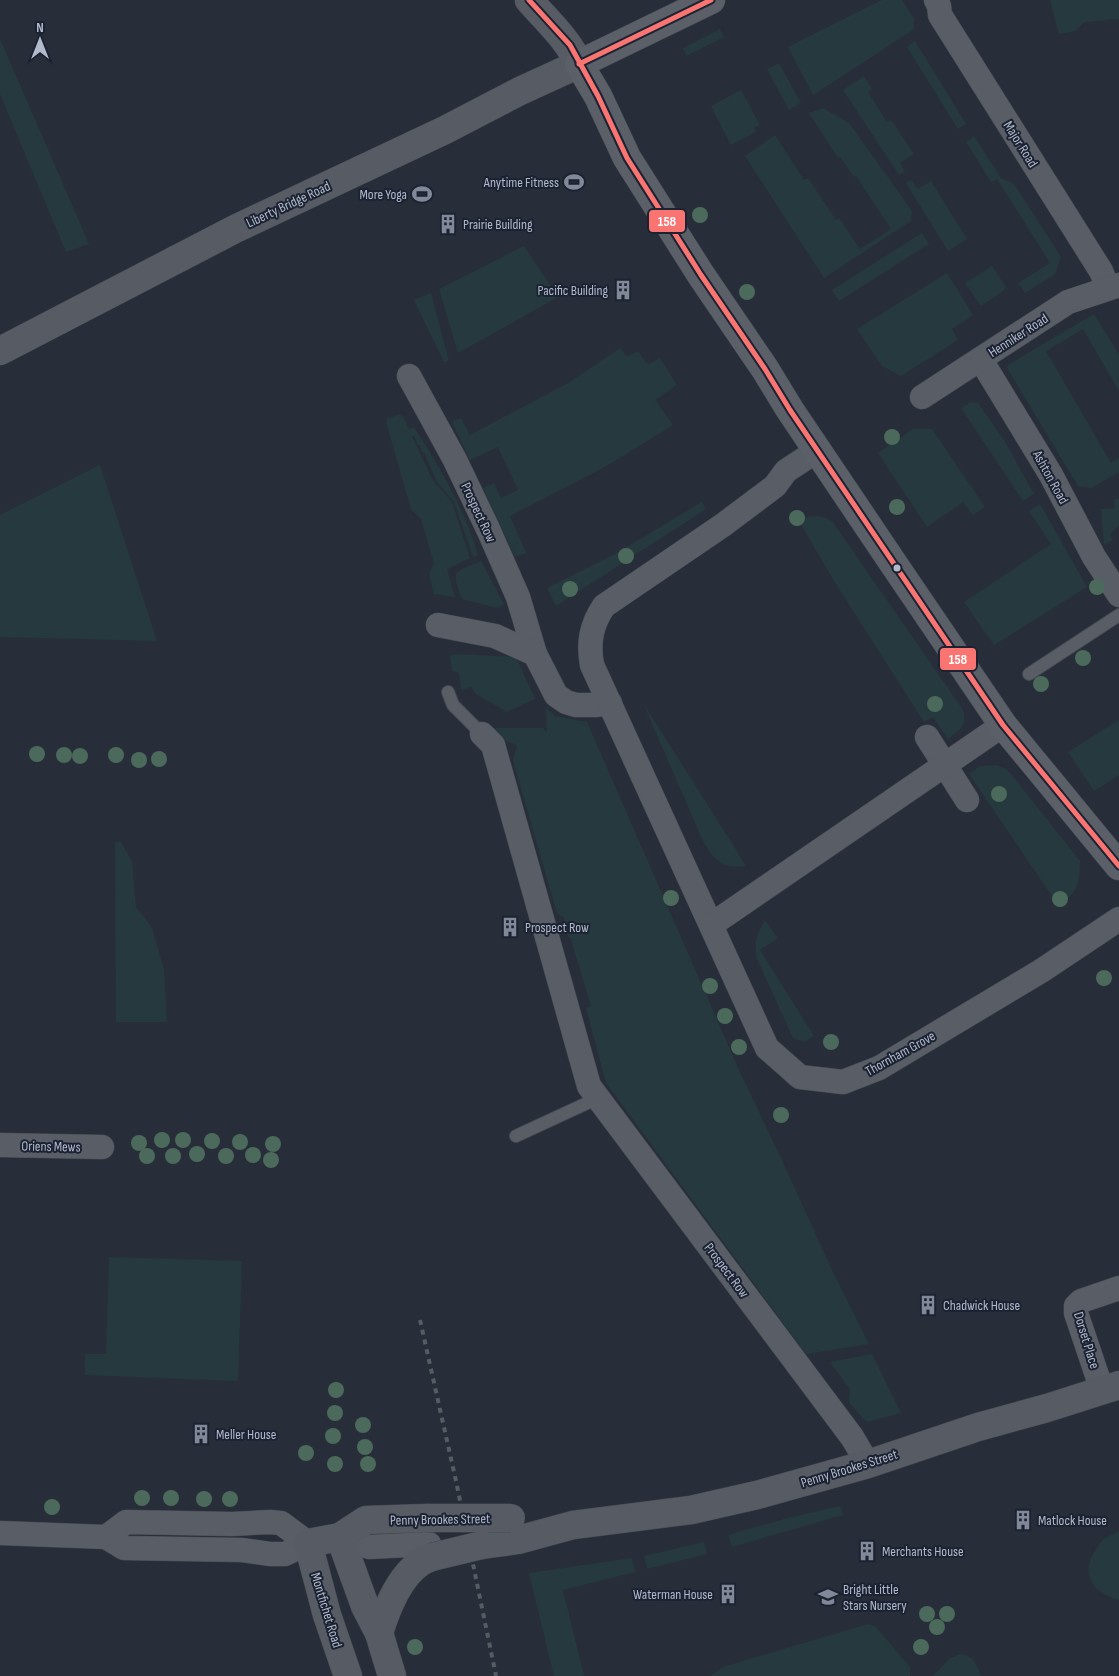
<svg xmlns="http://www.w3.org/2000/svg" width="1119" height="1676" font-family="'Sofia Sans Condensed',sans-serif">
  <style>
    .green { fill: #25393e }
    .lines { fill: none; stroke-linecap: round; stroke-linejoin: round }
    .lane-casing { stroke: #454951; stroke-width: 14 }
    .street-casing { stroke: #454951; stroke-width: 25 }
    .secondary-casing { stroke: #454951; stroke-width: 29 }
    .primary-casing { stroke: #454b55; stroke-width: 29 }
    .lane { stroke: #585d66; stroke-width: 12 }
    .street { stroke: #585d66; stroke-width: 24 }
    .secondary { stroke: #575b64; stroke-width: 28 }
    .primary { stroke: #5b5f68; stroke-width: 28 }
    .rail { stroke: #575b63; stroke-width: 4; stroke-dasharray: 5 5; stroke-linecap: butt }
    .secondary-bridge-casing { stroke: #454951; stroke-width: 29; stroke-linecap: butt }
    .secondary-bridge { stroke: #575b64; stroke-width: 28 }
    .bus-1-casing { stroke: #1b2333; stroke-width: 9 }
    .bus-1 { stroke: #fa7571; stroke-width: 5 }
    .tree { fill: #4b6a5b }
    .bus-dot { fill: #b1b9ca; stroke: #1b2333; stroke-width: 2 }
    .labels { text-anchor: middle; stroke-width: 4; stroke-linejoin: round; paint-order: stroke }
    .street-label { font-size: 14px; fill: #b1b9ca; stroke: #1b2333 }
    .poi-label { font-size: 14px; fill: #b1b9ca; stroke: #1b2333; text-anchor: start }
    .line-badge { stroke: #1b2333; stroke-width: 2 }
    .badge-label { font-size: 14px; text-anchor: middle; font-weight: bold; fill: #fff }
  </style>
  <rect width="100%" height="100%" fill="#282e39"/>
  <g class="green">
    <path d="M882,0H902L914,19L913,30L813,95L788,47Z"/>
    <path d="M1050,0H1119V21L1118,19L1084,22L1075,31L1059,34Z"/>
    <path d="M720,29L724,37L686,56L683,48Z"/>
    <path d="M0,39L89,244L66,252L0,94Z"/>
    <path d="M915,41L966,124L958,129L907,47Z"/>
    <path d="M779,63L801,103L789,110L767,69Z"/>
    <path d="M864,76L872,89L868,92L887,122L891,120L914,154L900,163L905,172L899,175L843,90Z"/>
    <path d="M741,90L760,125L754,128L756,132L731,145L711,106Z"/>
    <path d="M823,108L849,123L912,211L911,221L824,278L745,156L775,135L804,180L808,178L836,220L839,218L860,249L891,229L856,176L854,177L840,157L838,158L809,113Z"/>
    <path d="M974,136L1001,178L1014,184L1061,257L1055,274L1025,293L1018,283L1050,263L997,179L991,182L966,142Z"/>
    <path d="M911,180L918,189L931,181L967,239L948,251L906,183Z"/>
    <path d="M922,233L929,244L839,301L832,290Z"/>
    <path d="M524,246L558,297L458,353L439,289Z"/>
    <path d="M992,266L1006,287L1002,292L981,306L965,283Z"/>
    <path d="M947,273L973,315L952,329L958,340L901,376L882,366L857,329Z"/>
    <path d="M431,293L449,361L444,362L414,300Z"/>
    <path d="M1094,314L1119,354V391L1083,329L1046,351L1111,463L1119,458V472L1091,488L1078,486L1006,366Z"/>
    <path d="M620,348L627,357L638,351L646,363L648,362L649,364L660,358L677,385L655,400L673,425L605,467L510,516L526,553L515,557L483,488L494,483L501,498L518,490L498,447L470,460L452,422L461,418L470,435L570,382Z"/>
    <path d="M971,402L978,403L1004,440L1034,494L1023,501L961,408Z"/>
    <path d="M399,414L403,416L409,429L414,427C439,467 465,509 478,555L473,557L454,502L437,482L424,452H422L420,445H418L414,436H412L432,479L452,502L470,558L447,569L455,597L434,594L429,574L434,564L421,519L411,509L386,422L387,419Z"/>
    <path d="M913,429H932L985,507L973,515L963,502L927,527L878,453Z"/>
    <path d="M100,465L157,641L0,637V515Z"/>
    <path d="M1114,499H1119V525L1110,534L1113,540L1104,545L1101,509L1115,508Z"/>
    <path d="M702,502L706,509L556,606L547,588L615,554Z"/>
    <path d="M1040,504L1087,587L994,645L964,602L1051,544L1029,511Z"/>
    <path d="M821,516L832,521L963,710C968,724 959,731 948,739L933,717L924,722L834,581L799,521L807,517Z"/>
    <path d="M481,561L504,604L498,608L462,599L456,582V574L462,569Z"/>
    <path d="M455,654L516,657L535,699L507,712L476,694L471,687L461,690L459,673L452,671L450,656Z"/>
    <path d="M643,703L733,845L746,866C723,869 714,861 703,841Z"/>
    <path d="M546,708L556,716L587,722L739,1070L780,1156L832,1270L869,1344L806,1354L606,1083L586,1008L591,1006L570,937H568L564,918L557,913L513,761L517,745L489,735L485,728H543L547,733Z"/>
    <path d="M1119,720V775L1094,791L1068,752Z"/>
    <path d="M996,765L1006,769L1012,775L1080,861C1080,883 1077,894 1058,905L969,774L980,766Z"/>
    <path d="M115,842H121L132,862L136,907L152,928L164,970L167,1022H116Z"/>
    <path d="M765,920L778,938L760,950L814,1036L805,1042L793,1038L757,959C754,942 756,935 765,920Z"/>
    <path d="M109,1257L242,1261L238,1381L85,1375V1354H106Z"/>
    <path d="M872,1354L901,1413L868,1422L864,1420L849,1402L850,1389L830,1362Z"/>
    <path d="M840,1506L843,1515L732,1547L728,1535L788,1518Z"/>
    <path d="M1119,1531V1600C1095,1594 1079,1574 1095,1551C1098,1547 1101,1541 1105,1538C1109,1536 1114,1534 1119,1531Z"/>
    <path d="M704,1542L707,1554L647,1569L644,1556Z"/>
    <path d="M632,1558L635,1572L563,1590L584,1676H554L529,1573Z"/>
    <path d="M868,1624L876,1627L910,1667V1676H710L723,1667Z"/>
    <path d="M961,1654C975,1658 976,1663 981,1676H933L950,1658Z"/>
  </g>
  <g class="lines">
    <defs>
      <g id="lane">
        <path d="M1029,674L1119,615"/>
        <path d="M448,692L453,705L482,734"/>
        <path d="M516,1136L598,1098"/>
      </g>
      <g id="street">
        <path d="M936,0L939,6L940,15L1101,271L1108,288"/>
        <path d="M981,360L1051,475L1094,557L1119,595"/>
        <path d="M409,376L455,460L488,529L518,597L535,654L556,695L566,702L576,705H595L610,703"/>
        <path d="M922,397L1068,302L1119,285"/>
        <path d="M818,450L786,471L775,486L723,525L604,606C591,625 588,643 592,665L767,1048L800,1077L843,1082L879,1068L1041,971L1119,919"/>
        <path d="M438,625L495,636L535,654"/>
        <path d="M482,734L493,745L589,1086L852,1437L868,1464"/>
        <path d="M927,737L967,800"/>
        <path d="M711,925L1003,725"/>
        <path d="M0,1145L102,1147"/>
        <path d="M1102,1390L1076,1313V1306L1081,1301L1119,1288"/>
        <path d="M0,1533L106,1537L124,1548L242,1550L270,1554H285L308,1543L281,1523L270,1522L232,1524L126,1522L106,1537"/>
        <path d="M340,1537L369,1547L429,1544"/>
      </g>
      <g id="secondary">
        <path d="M0,351L235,229L445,130L520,91L579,64C567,38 547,21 529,0"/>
        <path d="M340,1537L365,1606L379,1633L392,1676"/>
        <path d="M482,1545L518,1540L573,1525L691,1510L757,1495L868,1464L978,1427L1047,1408L1119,1385"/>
        <path d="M379,1633C387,1607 403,1566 432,1557"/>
        <path d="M348,1676L327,1615L308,1543L340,1537L366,1520L426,1518"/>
      </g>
      <path id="primary" d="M711,0L579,64L598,96L627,158L701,275L765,369L790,410L893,563L1003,725L1119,866"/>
    </defs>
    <use href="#lane" class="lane-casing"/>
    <use href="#street" class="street-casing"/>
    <use href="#secondary" class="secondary-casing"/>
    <use href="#primary" class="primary-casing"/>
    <use href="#lane" class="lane"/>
    <use href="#street" class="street"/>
    <use href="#secondary" class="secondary"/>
    <use href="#primary" class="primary"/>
    <path class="rail" d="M420,1320L456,1481L496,1676"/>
    <defs>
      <g id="secondary-bridge">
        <path d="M426,1518H511"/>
        <path d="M432,1557L482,1545"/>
      </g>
    </defs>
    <use href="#secondary-bridge" class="secondary-bridge-casing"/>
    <use href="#secondary-bridge" class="secondary-bridge"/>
    <defs>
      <g id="bus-1">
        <path d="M529,0L570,45L598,96L627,158L701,275L765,369L790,410L1003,725L1119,866"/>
        <path d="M579,64L711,0"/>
      </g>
    </defs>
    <use href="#bus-1" class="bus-1-casing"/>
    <use href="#bus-1" class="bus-1"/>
  </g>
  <g class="tree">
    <circle cx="700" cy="215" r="8"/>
    <circle cx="747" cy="292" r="8"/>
    <circle cx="892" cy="437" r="8"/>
    <circle cx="897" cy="507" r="8"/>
    <circle cx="797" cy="518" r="8"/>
    <circle cx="626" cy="556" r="8"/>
    <circle cx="1097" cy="587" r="8"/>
    <circle cx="570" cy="589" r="8"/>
    <circle cx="1083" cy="658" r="8"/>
    <circle cx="1041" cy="684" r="8"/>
    <circle cx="935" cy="704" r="8"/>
    <circle cx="37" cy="754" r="8"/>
    <circle cx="64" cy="755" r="8"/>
    <circle cx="116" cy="755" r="8"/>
    <circle cx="80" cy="756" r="8"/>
    <circle cx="159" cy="759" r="8"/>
    <circle cx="139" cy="760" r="8"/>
    <circle cx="999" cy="794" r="8"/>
    <circle cx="671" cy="898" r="8"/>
    <circle cx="1060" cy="899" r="8"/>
    <circle cx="1104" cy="978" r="8"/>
    <circle cx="710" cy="986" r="8"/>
    <circle cx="725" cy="1016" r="8"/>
    <circle cx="831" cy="1042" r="8"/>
    <circle cx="739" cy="1047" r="8"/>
    <circle cx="781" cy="1115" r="8"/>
    <circle cx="162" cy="1140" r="8"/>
    <circle cx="183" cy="1140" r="8"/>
    <circle cx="212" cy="1141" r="8"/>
    <circle cx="240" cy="1142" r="8"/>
    <circle cx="139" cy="1143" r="8"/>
    <circle cx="273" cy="1144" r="8"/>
    <circle cx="197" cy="1154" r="8"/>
    <circle cx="253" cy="1155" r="8"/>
    <circle cx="147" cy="1156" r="8"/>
    <circle cx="173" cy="1156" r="8"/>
    <circle cx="226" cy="1156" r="8"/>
    <circle cx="271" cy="1160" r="8"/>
    <circle cx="336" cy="1390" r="8"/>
    <circle cx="335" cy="1413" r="8"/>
    <circle cx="363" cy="1425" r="8"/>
    <circle cx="333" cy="1436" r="8"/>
    <circle cx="365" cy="1447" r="8"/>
    <circle cx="306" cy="1453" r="8"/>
    <circle cx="335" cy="1464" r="8"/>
    <circle cx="368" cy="1464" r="8"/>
    <circle cx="142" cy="1498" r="8"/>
    <circle cx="171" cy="1498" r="8"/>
    <circle cx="204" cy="1499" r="8"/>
    <circle cx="230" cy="1499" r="8"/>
    <circle cx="52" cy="1507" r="8"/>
    <circle cx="927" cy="1614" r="8"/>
    <circle cx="947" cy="1614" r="8"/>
    <circle cx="937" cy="1627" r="8"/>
    <circle cx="415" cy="1647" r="8"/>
    <circle cx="921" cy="1647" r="8"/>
  </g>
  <defs>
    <symbol id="stadium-bare" viewBox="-9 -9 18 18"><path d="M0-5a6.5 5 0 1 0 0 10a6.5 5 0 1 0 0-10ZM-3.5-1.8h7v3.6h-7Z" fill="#818897" stroke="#1b2333" stroke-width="2.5" paint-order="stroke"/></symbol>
    <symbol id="building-bare" viewBox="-9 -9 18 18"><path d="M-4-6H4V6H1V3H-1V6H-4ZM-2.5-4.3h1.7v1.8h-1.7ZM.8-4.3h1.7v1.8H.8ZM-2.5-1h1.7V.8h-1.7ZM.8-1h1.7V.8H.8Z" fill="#818897" stroke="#1b2333" stroke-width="2.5" paint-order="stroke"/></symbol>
    <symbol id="school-bare" viewBox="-9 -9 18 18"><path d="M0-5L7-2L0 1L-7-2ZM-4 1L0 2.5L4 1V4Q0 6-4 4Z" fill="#818897" stroke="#1b2333" stroke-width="2.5" paint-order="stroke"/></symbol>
  </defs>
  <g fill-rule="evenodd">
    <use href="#stadium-bare" x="560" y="168" width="28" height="28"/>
    <use href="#stadium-bare" x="408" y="180" width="28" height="28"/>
    <use href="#building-bare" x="434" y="210" width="28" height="28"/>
    <use href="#building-bare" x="609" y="276" width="28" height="28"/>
    <use href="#building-bare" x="496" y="913" width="28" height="28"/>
    <use href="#building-bare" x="914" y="1291" width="28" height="28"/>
    <use href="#building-bare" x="187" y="1420" width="28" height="28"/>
    <use href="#building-bare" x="1009" y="1506" width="28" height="28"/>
    <use href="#building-bare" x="853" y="1537" width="28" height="28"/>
    <use href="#building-bare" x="714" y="1580" width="28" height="28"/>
    <use href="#school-bare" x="814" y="1583" width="28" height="28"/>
  </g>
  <circle class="bus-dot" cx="897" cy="568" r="4.5"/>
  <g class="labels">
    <g class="street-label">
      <text transform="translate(1021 144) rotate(58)" y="5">Major Road</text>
      <text transform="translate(288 204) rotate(-25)" y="5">Liberty Bridge Road</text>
      <text transform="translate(1018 335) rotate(-33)" y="5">Henniker Road</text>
      <text transform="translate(1051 477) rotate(61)" y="5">Ashton Road</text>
      <text transform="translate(479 512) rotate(65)" y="5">Prospect Row</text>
      <text transform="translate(900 1053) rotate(-29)" y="5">Thornham Grove</text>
      <text transform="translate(51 1146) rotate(1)" y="5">Oriens Mews</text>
      <text transform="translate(727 1270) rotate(53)" y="5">Prospect Row</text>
      <text transform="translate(1087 1340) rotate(73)" y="5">Dorset Place</text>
      <text transform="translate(849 1468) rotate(-17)" y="5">Penny Brookes Street</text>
      <text transform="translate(440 1519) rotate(-1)" y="5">Penny Brookes Street</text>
      <text transform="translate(327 1610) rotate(73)" y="5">Montfichet Road</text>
    </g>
    <g class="poi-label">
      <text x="559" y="187" text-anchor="end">Anytime Fitness</text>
      <text x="407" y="199" text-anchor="end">More Yoga</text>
      <text x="463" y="229">Prairie Building</text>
      <text x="608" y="295" text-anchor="end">Pacific Building</text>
      <text x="525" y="932">Prospect Row</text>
      <text x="943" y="1310">Chadwick House</text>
      <text x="216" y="1439">Meller House</text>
      <text x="1038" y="1525">Matlock House</text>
      <text x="882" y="1556">Merchants House</text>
      <text x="843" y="1594">Bright Little<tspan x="843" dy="16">Stars Nursery</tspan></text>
      <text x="713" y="1599" text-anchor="end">Waterman House</text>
    </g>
  </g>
  <g class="line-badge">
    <rect x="648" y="209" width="38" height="24" rx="5" fill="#fa7571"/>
    <rect x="939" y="647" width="38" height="24" rx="5" fill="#fa7571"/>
  </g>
  <g class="badge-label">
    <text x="667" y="226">158</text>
    <text x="958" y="664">158</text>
  </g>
  <g transform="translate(40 40)" stroke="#1b2333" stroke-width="4" paint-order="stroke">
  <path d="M0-4L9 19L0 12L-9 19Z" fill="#b1b9ca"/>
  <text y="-8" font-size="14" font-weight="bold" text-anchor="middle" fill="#b1b9ca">N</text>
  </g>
</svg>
